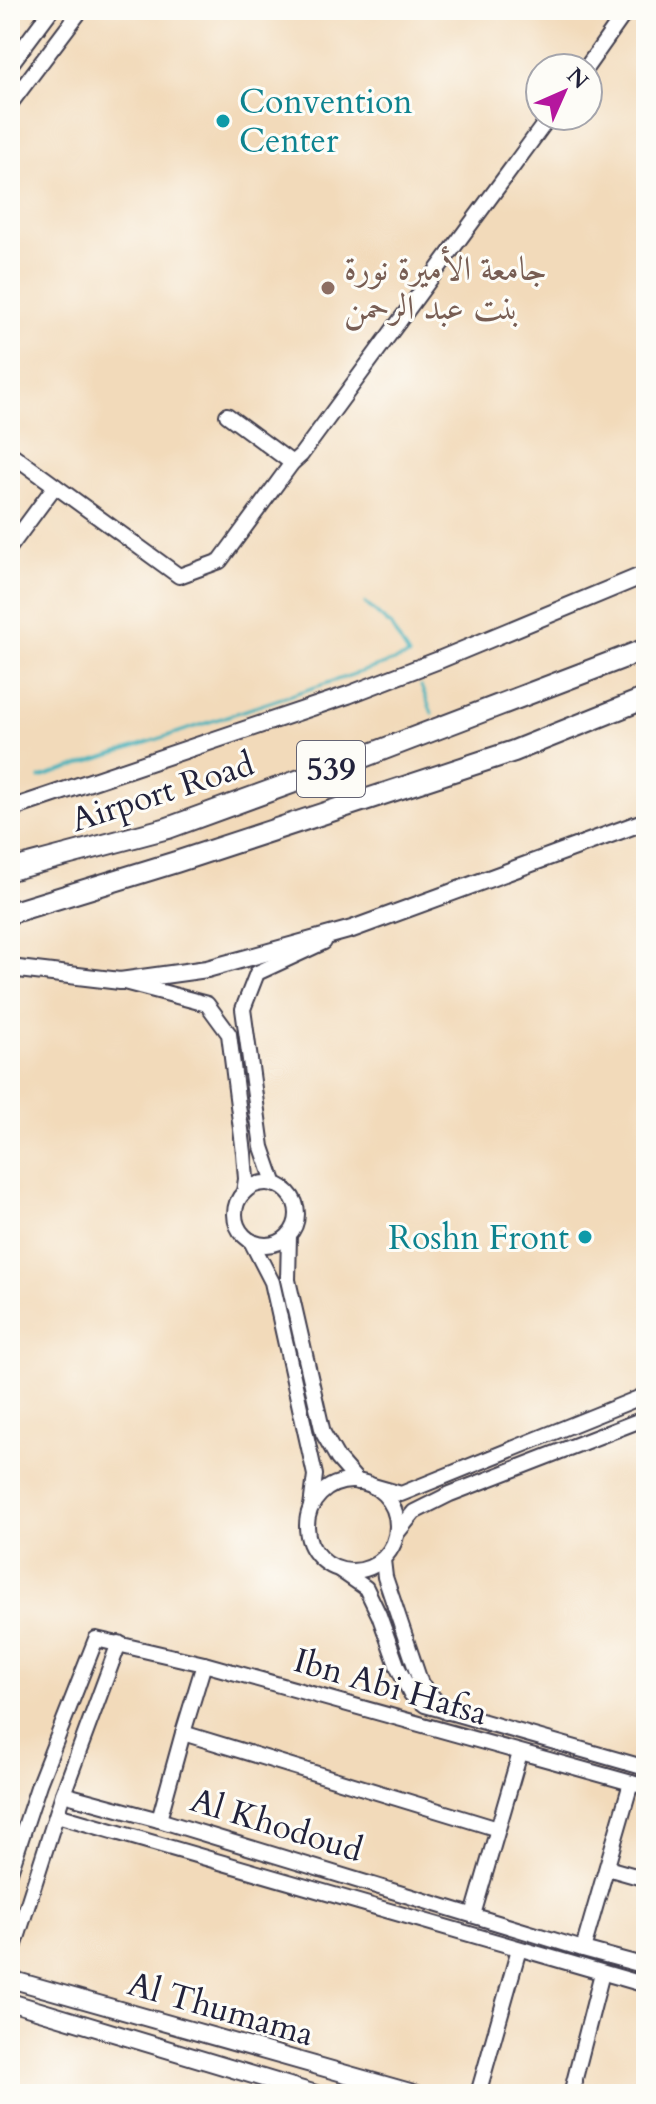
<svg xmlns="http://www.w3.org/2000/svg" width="656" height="2104" font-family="Cardo,Amiri,serif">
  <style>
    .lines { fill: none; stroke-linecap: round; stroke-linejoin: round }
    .stream { stroke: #41b1bb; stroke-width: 3 }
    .minor-casing { stroke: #413e4e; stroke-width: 18 }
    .major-casing { stroke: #413e4e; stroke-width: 20 }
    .highway-casing { stroke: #413e4e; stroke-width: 24 }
    .minor { stroke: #fff; stroke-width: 14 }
    .major { stroke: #fff; stroke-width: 16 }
    .highway { stroke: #fff; stroke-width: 20 }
    .culture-dot { fill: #0f9aa8; stroke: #fdfcf7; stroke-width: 3 }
    .education-dot { fill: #8d6e63; stroke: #fdfcf7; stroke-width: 3 }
    .labels { text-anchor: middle; stroke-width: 6; stroke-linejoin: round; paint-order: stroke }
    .shield { fill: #fdfcf7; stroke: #646373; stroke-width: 2 }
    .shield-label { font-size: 32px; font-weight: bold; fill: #22223b }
    .culture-label { font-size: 34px; fill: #0d838f; stroke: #fdfcf7; text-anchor: start }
    .education-label { font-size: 34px; fill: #785e54; stroke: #fdfcf7; text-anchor: start }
    .street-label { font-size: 34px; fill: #22223b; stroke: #fdfcf7 }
  </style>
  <rect width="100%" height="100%" fill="#fdfcf7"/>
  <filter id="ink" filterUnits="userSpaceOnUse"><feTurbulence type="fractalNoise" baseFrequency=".0125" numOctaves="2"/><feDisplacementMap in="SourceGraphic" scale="16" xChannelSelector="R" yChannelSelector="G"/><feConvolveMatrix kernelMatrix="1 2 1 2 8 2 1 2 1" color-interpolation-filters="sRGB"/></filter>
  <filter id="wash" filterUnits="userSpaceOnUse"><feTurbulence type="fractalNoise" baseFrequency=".006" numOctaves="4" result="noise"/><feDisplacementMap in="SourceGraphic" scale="32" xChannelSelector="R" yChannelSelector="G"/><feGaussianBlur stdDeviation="1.8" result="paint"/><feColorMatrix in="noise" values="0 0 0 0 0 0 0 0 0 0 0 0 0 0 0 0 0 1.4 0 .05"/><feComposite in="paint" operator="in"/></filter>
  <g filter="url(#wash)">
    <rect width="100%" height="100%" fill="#f2daba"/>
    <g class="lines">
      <g class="stream">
        <path d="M421,686L432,713"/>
        <path d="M40,778L409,656L390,625L365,603"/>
      </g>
    </g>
  </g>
  <g filter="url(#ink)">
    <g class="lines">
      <defs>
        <g id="minor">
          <path d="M10,65L51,10"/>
          <path d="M586,68L627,10"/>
          <path d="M10,104L81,10"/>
          <path d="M227,415L292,463"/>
          <path d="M10,453L179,576L220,561L292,463L301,455L550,116"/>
          <path d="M10,547L55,486"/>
          <path d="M124,982L207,1004L229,1034L244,1153L246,1179L244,1192"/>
          <circle cx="266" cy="1214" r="31"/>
          <path d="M275,1185L262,1147L243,1009L257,973L324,942"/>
          <path d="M289,1235L288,1280L323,1433L338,1459L358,1482"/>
          <path d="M251,1241L272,1282L315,1475L311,1507"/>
          <circle cx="352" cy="1526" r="45"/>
          <path d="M373,1486L401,1494L646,1395"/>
          <path d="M397,1533L414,1512L450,1494L646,1418"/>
          <path d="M383,1560L385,1577L421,1684L446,1712"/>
          <path d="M340,1570L366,1588L379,1615L398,1668L411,1694L425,1705L646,1768"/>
          <path d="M183,1733L498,1829"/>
          <path d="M63,1794L159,1820L583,1949L646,1966"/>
          <path d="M57,1815L646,1985"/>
          <path d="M159,1820L183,1733L204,1664"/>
          <path d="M607,1868L646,1879"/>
          <path d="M10,1872L39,1784L96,1639L204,1664L646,1787"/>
          <path d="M473,1915L520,1753"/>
          <path d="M583,1949L631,1783"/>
          <path d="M10,1960L63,1794L119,1643"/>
          <path d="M478,2094L519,1949"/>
          <path d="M571,2094L602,1973"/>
        </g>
        <g id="major">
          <path d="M10,809L348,695L439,660L646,574"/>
          <path d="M10,968L120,981L207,969L352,929L646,821"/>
          <path d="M10,1979L417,2094"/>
          <path d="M10,2002L316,2094"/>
        </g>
        <g id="highway">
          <path d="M10,870L168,828L363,757L646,649"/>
          <path d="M10,913L176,862L514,751L646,698"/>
        </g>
      </defs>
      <use href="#minor" class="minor-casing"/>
      <use href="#major" class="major-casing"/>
      <use href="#highway" class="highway-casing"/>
      <use href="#minor" class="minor"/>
      <use href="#major" class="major"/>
      <use href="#highway" class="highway"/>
    </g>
  </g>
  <g class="culture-dot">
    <circle cx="223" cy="121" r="8"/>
    <circle cx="585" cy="1237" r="8"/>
  </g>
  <circle class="education-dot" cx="328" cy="288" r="8"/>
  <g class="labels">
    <rect class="shield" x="297" y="741" width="68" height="56" rx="6"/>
    <g class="shield-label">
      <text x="331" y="780">539</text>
    </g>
    <g class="culture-label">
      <text x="239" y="113">Convention<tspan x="239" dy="39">Center</tspan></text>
      <text x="569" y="1249" text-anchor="end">Roshn Front</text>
    </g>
    <g class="education-label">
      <text x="344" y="280">جامعة الأميرة نورة<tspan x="344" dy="39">بنت عبد الرحمن</tspan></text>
    </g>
    <g class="street-label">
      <text transform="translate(162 791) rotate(-18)" y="12">Airport Road</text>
      <text transform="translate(391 1686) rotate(16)" y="12">Ibn Abi Hafsa</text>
      <text transform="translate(277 1824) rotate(17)" y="12">Al Khodoud</text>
      <text transform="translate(221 2008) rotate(16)" y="12">Al Thumama</text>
    </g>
  </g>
  <rect width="656" height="2104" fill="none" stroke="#fdfcf7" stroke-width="40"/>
  <g transform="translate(564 92) rotate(45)"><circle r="38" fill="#fdfcf7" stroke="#a5a5ac" stroke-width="2"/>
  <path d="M0-6L14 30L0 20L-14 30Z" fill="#b5179e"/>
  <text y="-12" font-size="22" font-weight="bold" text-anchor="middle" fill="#22223b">N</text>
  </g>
</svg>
